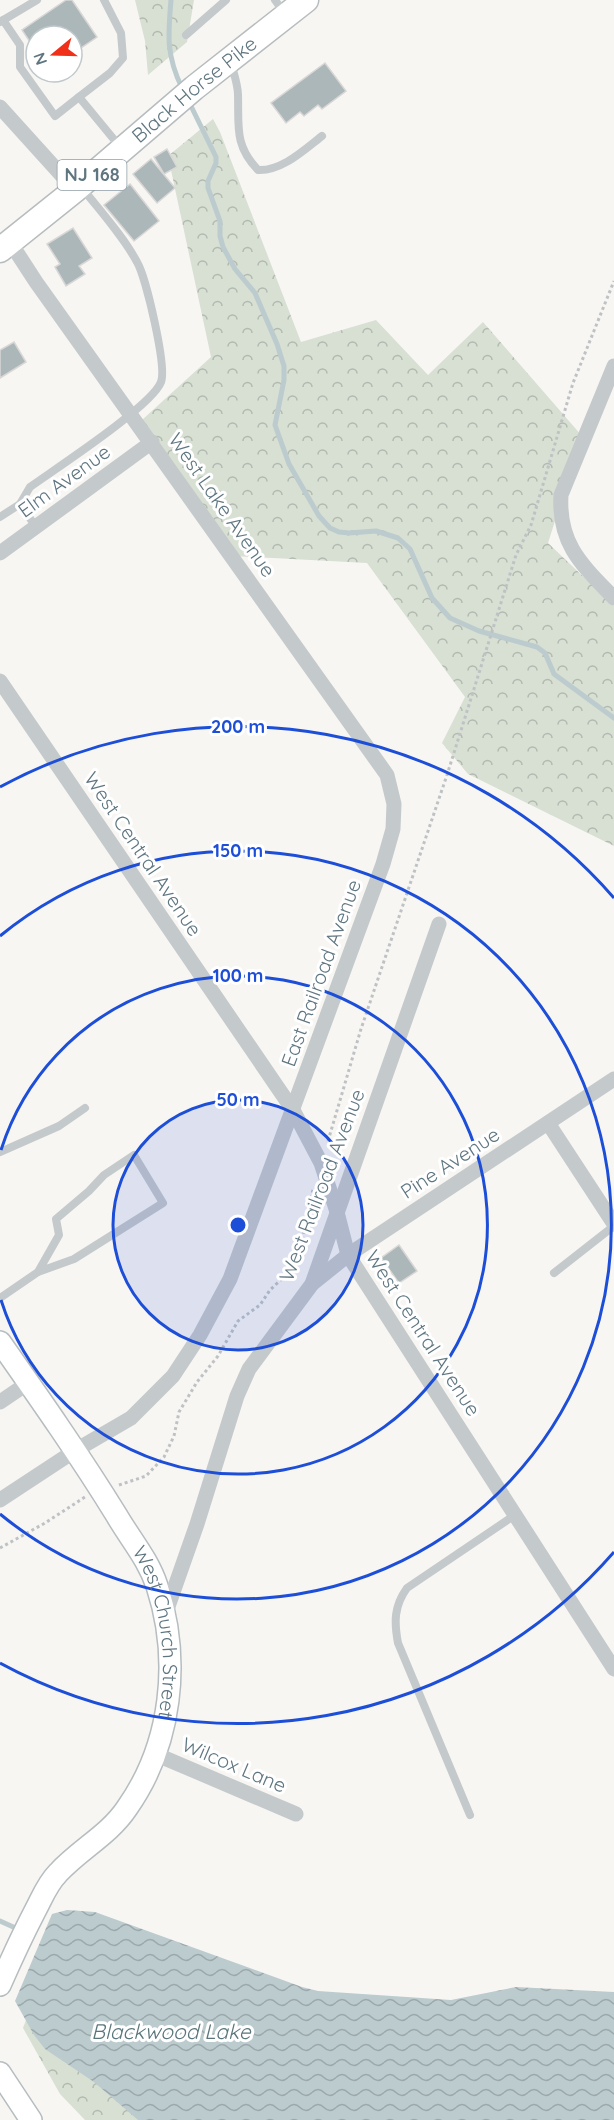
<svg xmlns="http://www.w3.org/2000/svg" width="614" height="2120" font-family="Quicksand,sans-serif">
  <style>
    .forest { fill: url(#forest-crowns) }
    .water { fill: url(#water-waves) }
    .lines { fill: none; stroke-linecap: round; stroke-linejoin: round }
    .stream { stroke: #bccbce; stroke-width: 5 }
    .building { fill: #acb7ba; stroke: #d8d7d5; stroke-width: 1.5 }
    .secondary-casing { stroke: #b6bdc0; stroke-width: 24 }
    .primary-casing { stroke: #b7bcbf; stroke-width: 27 }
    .path { stroke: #bfc2c4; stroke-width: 3; stroke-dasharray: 3 3; stroke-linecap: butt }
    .lane { stroke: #c4c9cb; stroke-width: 8 }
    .street { stroke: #c4c9cb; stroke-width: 15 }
    .secondary { stroke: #fff; stroke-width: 21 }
    .primary { stroke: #fff; stroke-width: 24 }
    .ring { fill: none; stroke: #1d4ed8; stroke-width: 3 }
    .labels { text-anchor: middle; stroke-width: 6; stroke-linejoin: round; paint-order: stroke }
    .shield { fill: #fff; stroke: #8f9fa6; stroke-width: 1.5 }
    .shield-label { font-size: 18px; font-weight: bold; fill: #5f7680 }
    .street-label { font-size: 20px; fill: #5f7680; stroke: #fff }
    .water-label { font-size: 21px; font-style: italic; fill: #5a767c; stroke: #fff }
    .centre { fill: #1d4ed8; stroke: #fff; stroke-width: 3 }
    .ring-label { font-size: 18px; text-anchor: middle; font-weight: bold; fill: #1d4ed8; stroke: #fff; stroke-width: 6; stroke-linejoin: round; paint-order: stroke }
  </style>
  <defs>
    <pattern id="forest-crowns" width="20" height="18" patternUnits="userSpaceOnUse" patternTransform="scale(1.5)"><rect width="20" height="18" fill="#d8dfd3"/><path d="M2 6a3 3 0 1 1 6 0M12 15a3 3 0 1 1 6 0" fill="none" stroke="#b2b9b0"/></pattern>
    <pattern id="water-waves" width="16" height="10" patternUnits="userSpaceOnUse" patternTransform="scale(1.5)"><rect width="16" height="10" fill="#bccbce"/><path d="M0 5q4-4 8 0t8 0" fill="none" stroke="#9ca9ac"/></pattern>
  </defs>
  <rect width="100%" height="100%" fill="#f7f6f3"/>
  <g class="forest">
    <path d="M135,0H194L187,42L148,75L145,41Z"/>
    <path d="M213,119L220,132L301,342L376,320L428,375L483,322L582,436L548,543L614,606V846L468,774L442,743L465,697L367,563L233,556L142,420L211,357L168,156Z"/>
    <path d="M28,2015L160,2120H85L60,2094L23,2028Z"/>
  </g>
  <path class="water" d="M67,1910L95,1912L302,1987L318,1991L451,2000L516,1987L614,1992V2120H138L94,2082L45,2049L34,2035L15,2001L52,1914Z"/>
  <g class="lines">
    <g class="stream">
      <path d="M171,0C168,35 166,55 182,88"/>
      <path d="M189,102L216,157V163L208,181V188L220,221V236L223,247L235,269L255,293L277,344L284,366V380L275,425L289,464L319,516L330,528L339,532L349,533L376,531L398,538L410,549L432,598L450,618L479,631L537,647L545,653L554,674L614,718"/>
      <path d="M0,1921L20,1930"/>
    </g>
  </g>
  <g class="building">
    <path d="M66,0H72L97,37L72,54V36H36V51L22,30Z"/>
    <path d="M325,63L346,91L322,109L318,105L304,116L300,112L286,123L271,103Z"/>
    <path d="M167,149L177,167L164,174L154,157Z"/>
    <path d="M151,159L175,188L157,203L133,174Z"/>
    <path d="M130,184L159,221L134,241L104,205Z"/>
    <path d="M73,228L92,258L79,266L85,274L66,286L55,267L60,264L47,244Z"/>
    <path d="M14,342L26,362L0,378V350Z"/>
    <path d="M399,1245L417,1271L399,1283L381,1258Z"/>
  </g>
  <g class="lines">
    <defs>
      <g id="secondary">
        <path id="s1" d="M0,1342C40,1399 80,1456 117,1516C131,1540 148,1559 157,1586C181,1660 172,1744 127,1808C109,1835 80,1849 58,1873C47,1884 42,1898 35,1911C22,1936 11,1960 0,1985"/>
        <path d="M0,2073L31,2120"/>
      </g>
      <g id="primary">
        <path id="s2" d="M0,250L75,190L194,88L306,0"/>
      </g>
    </defs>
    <use href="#secondary" class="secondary-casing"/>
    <use href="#primary" class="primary-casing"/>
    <g class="path">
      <path d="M328,1141L361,1029L447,775L516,555L531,525L573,383L614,281"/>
      <path d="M119,1485L146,1476L164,1457L174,1436L179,1412L197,1382L218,1356L238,1321L260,1305L270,1290L288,1273L300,1253L307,1213L313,1190"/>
      <path d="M0,1548L45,1523L85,1497"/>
    </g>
    <g class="lane">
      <path d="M275,0L285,14"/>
      <path d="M3,20L20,45V67L55,116L79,97L121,148"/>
      <path d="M0,22L37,0"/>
      <path d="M186,35L226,0"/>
      <path d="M231,63C234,74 238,85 238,95C239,126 234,145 258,170C282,171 304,150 322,136"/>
      <path d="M79,97L110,73L123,58L121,33L104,0"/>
      <path d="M20,504L36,527"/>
      <path d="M0,517L20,504L30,487C55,469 152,406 161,382C167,367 146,277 137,262C123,236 101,212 83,189"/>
      <path d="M0,1152L59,1126L85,1108"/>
      <path d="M554,1273L614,1226"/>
      <path d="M0,1298L38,1272L74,1259L163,1203L134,1155L104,1175L89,1191L56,1219L59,1235L38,1272"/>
      <path d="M470,1815L398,1643C394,1622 394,1606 407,1588L515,1515"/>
    </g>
    <g class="street">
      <path d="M0,107L75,190"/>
      <path d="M614,366L561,495C558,544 582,565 614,598"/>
      <path d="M0,553L152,442"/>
      <path d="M0,681L293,1110L321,1163L337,1212L348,1255L614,1669"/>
      <path d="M548,1123L614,1224"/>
      <path d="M312,1284L348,1255L614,1079"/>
      <path d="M0,1402L28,1383"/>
      <path d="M0,1500L76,1450L131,1418L173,1376L200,1335L230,1279L383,864L393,829L394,804L387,775L36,282L10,242"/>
      <path d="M165,1615L197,1524L237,1396L249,1369L312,1284L439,924"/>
      <path d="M155,1754L296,1814"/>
    </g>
    <use href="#secondary" class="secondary"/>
    <use href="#primary" class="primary"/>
  </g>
  <circle cx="238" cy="1225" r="125" fill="#1d4ed8" fill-opacity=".12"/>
  <g class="ring">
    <circle cx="238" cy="1225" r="125"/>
    <path d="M1 1150A249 249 0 1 1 1 1300"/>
    <path d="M0 936A374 374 0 1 1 0 1514"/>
    <path d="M614 1552A498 498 0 0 1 0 1663M0 787A498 498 0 0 1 614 898"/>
  </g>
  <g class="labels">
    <rect class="shield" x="57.5" y="160" width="69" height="30" rx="4.5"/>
    <g class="shield-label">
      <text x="92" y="181">NJ 168</text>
    </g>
    <g class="street-label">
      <text dy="7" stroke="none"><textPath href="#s2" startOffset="252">Black Horse Pike</textPath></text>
      <text transform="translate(64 481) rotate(-36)" y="7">Elm Avenue</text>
      <text transform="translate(222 505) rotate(55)" y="7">West Lake Avenue</text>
      <text transform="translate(143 854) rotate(56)" y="7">West Central Avenue</text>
      <text transform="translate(321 973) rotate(-70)" y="7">East Railroad Avenue</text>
      <text transform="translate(450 1163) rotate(-33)" y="7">Pine Avenue</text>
      <text transform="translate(322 1185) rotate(-69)" y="7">West Railroad Avenue</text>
      <text transform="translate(423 1333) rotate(57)" y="7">West Central Avenue</text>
      <text dy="7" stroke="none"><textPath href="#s1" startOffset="336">West Church Street</textPath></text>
      <text transform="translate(234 1765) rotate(23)" y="7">Wilcox Lane</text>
    </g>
    <g class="water-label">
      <text x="171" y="2039">Blackwood Lake</text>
    </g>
  </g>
  <circle cx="238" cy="1225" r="9" class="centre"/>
  <g class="ring-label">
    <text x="238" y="733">200 m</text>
    <text x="238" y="857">150 m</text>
    <text x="238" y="982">100 m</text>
    <text x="238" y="1106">50 m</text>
  </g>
  <g transform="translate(54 54) rotate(251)"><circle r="28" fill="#ffffff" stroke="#bfc8cc" stroke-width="1.5"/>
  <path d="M0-4.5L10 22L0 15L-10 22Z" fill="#f03019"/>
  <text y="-9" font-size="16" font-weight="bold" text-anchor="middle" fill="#5f7680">N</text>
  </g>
</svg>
